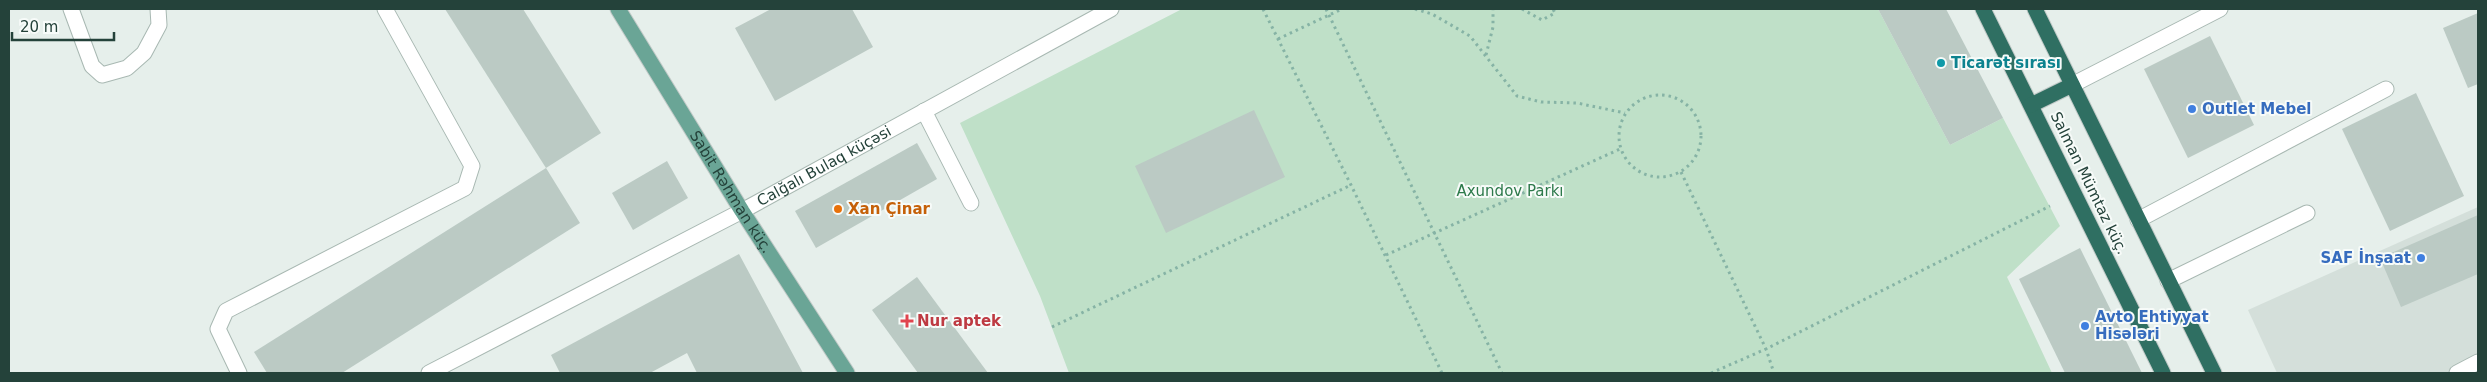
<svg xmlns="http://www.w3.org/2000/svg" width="2487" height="382" font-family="'DejaVu Sans',sans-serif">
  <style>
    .built { fill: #d4dfda }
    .green { fill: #bfe0c8 }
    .building { fill: #bbcac4 }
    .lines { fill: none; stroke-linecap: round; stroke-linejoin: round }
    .minor-casing { stroke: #a8b8b2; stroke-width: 17 }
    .major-casing { stroke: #c2cac8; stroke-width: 17 }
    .highway-casing { stroke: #c2cac8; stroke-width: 17 }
    .path { stroke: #86b3a5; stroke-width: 3; stroke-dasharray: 2.5 4; stroke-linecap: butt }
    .minor { stroke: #fff; stroke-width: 15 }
    .major { stroke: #6aa596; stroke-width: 15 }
    .highway { stroke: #2f6f62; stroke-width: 15 }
    .culture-dot { fill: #0f9aa8; stroke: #f7fbf9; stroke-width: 2 }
    .shop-dot { fill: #3f7fe0; stroke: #f7fbf9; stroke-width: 2 }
    .food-dot { fill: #e8710a; stroke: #f7fbf9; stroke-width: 2 }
    .health-dot { fill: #e0444e; stroke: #f7fbf9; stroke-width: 2 }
    .labels { text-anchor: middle; stroke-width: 4; stroke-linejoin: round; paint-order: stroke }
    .culture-label { font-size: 15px; font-weight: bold; fill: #0d838f; stroke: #f7fbf9; text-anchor: start }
    .shop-label { font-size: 15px; font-weight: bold; fill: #366cbe; stroke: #f7fbf9; text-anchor: start }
    .street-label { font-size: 15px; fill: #24423a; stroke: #f7fbf9 }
    .park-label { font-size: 15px; fill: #2d7a4b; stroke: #f7fbf9 }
    .food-label { font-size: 15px; font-weight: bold; fill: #c56008; stroke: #f7fbf9; text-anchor: start }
    .health-label { font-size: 15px; font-weight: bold; fill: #be3a42; stroke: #f7fbf9; text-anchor: start }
  </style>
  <rect width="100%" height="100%" fill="#e6efeb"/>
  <path class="built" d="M2478,207V373H2277L2248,310Z"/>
  <path class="green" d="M1182,9H1878L1950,145L2003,118L2060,226L2007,277L2052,373H1069L1040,296L960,123Z"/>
  <g class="building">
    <path d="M445,9H523L601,133L546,168Z"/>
    <path d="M771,9H852L873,47L775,101L735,28Z"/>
    <path d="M1878,9H1946L2003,118L1950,145Z"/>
    <path d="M2478,13V84L2468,88L2443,28Z"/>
    <path d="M2210,36L2254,125L2188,158L2144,69Z"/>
    <path d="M2416,93L2464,196L2390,231L2342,129Z"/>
    <path d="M1254,110L1285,177L1166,233L1135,166Z"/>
    <path d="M917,143L937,179L816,248L795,211Z"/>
    <path d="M667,161L688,198L633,230L612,193Z"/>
    <path d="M546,168L580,223L342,373H267L254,352Z"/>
    <path d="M2478,215V274L2401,307L2380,258Z"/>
    <path d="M2080,248L2142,373H2065L2019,279Z"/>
    <path d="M739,254L803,373H697L687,353L650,373H560L551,355Z"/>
    <path d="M917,277L988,373H918L872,310Z"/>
  </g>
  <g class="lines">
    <defs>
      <g id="minor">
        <path d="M71,9L92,66L102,75L127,68L144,53L159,25L158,9"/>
        <path d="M2072,85L2220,9"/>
        <path d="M924,111L971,203"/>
        <path d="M2138,220L2386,89"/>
        <path d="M2168,281L2307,213"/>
        <path d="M239,373L218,329L226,311L465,188L472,166L385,9"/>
        <path id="s1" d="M429,373L742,211L1111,9"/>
        <path d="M2457,373L2478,362"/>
      </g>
      <g id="major">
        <path id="s2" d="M618,9L742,211L847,373"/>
      </g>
      <g id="highway">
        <path d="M1983,9L2163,373"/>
        <path d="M2035,9L2214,373"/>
        <path d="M2031,105L2072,85"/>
      </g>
    </defs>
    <use href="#minor" class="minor-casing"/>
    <use href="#major" class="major-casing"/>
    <use href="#highway" class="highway-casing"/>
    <g class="path">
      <path d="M1263,9L1351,185L1442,373"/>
      <path d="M1326,9L1502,373"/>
      <path d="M1415,9L1432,14L1470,36L1517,96L1541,102L1577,103L1625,113"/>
      <path d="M1522,9L1542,20L1555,13L1553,9"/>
      <path d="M1278,39L1342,9"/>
      <path d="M1486,55L1493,27V9"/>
      <circle cx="1660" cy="136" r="41"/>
      <path d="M1681,172L1766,349L1774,373"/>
      <path d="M1386,255L1620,149"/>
      <path d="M1052,327L1351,185"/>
      <path d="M1711,373L1766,349L2050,206"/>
    </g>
    <use href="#minor" class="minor"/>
    <use href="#major" class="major"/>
    <use href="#highway" class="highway"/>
  </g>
  <circle class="culture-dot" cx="1941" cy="63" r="5"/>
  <g class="shop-dot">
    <circle cx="2192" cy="109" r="5"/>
    <circle cx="2421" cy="258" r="5"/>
    <circle cx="2085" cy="326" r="5"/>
  </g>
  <circle class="food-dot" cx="838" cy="209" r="5"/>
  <path class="health-dot" d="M904.5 313.5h5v5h5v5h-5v5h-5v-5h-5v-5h5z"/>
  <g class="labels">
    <g class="culture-label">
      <text x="1951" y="68">Ticarət sırası</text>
    </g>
    <g class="shop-label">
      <text x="2202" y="114">Outlet Mebel</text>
      <text x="2411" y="263" text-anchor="end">SAF İnşaat</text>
      <text x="2095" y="322">Avto Ehtiyyat<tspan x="2095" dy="17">Hisələri</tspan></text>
    </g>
    <g class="street-label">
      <text dy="5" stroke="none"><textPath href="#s1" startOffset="446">Calğalı Bulaq küçəsi</textPath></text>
      <text transform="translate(2089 183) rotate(64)" y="5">Salman Mümtaz küç.</text>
      <text dy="5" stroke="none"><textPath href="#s2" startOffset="215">Sabit Rəhman küç.</textPath></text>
    </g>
    <g class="park-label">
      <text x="1510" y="196">Axundov Parkı</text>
    </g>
    <g class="food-label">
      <text x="848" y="214">Xan Çinar</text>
    </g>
    <g class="health-label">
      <text x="917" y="326">Nur aptek</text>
    </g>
  </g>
  <rect width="2487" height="382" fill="none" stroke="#24423a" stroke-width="20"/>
  <path d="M12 32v8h102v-8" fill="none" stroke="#24423a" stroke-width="2.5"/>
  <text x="20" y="32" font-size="15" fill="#24423a" stroke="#f7fbf9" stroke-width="4" paint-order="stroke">20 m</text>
</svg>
